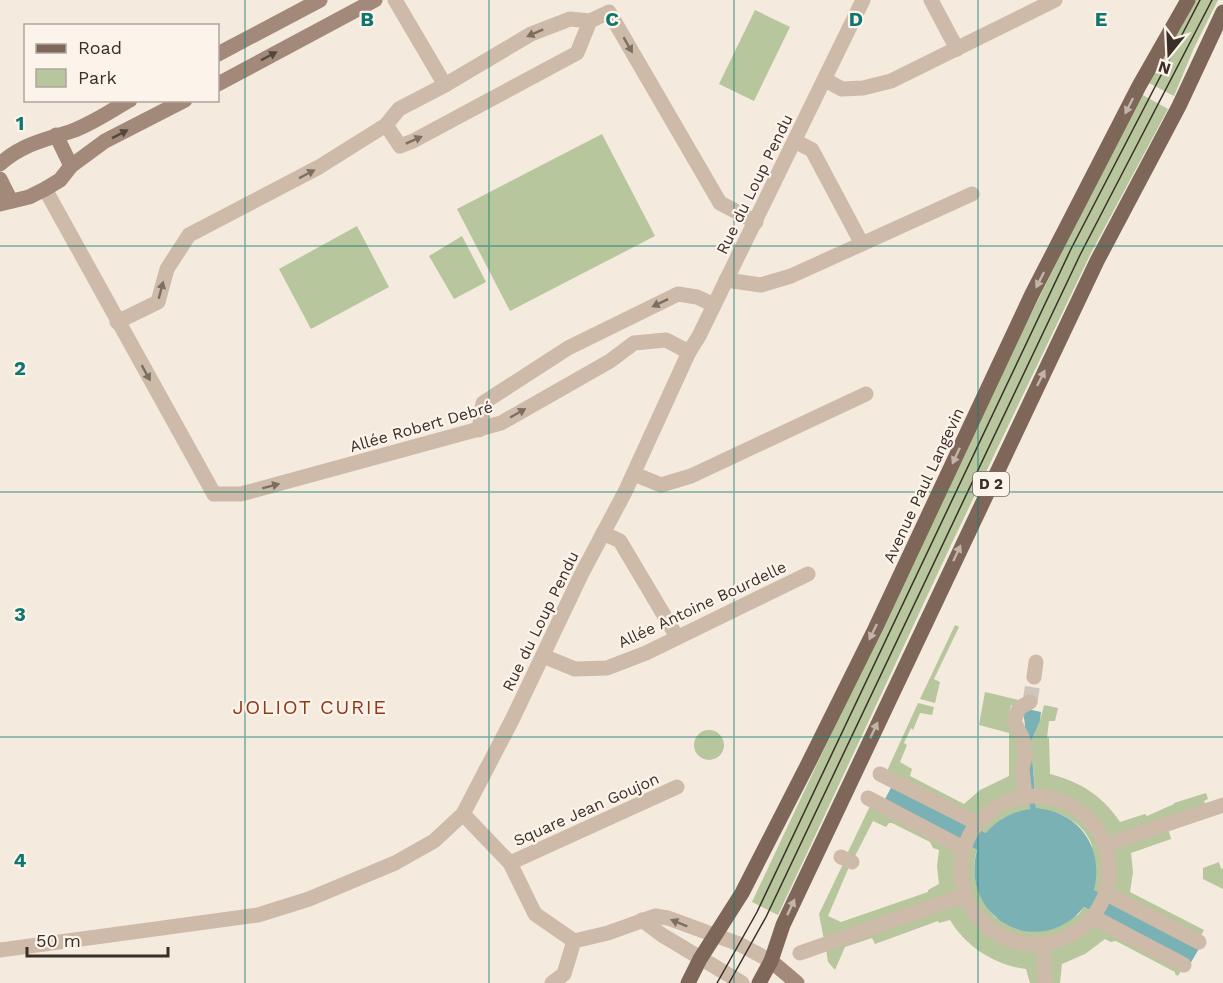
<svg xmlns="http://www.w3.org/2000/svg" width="1223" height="983" font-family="'Work Sans',sans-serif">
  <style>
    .green { fill: #b7c69c }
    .water { fill: #7ab1b5 }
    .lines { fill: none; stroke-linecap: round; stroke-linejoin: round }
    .street-tunnel { stroke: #d0c5ba; stroke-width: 15; stroke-dasharray: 15 8; stroke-linecap: butt }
    .street { stroke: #cebaa8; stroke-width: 15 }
    .secondary { stroke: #a28979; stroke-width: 15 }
    .primary { stroke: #7e6659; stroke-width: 15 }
    .tram { stroke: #3b2f29; stroke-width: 1.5 }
    .oneway { fill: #7d6e62 }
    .oneway2 { fill: #55463d }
    .oneway3 { fill: #c3b4a9 }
    .grid { fill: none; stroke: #0f766e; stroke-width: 1.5; stroke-opacity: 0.55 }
    .labels { text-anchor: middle; stroke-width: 4.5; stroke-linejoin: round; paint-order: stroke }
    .shield { fill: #fcf4eb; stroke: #756a63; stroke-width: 1.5 }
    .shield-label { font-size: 15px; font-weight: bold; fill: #3b2f29 }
    .street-label { font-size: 16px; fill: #3b2f29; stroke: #fcf4eb }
    .quarter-label { font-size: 20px; letter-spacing: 1.5px; fill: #91391a; stroke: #fcf4eb }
    .grid-label { font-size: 20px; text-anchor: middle; font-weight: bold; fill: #0f766e; stroke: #fcf4eb; stroke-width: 4.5; stroke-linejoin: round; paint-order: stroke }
  </style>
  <rect width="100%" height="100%" fill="#f5eade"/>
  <g class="green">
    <path d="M1194,0H1218L1194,48L1174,96L1147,82Z"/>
    <path d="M755,10L790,27L754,101L719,84Z"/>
    <path d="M1141,94L1168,109L1091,253L951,545L778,915L752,902L1002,372Z"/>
    <path d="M602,134L655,236L510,311L457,209Z"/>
    <path d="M357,226L389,287L311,329L279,269Z"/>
    <path d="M462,236L486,282L454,299L429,256Z"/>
    <path d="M955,625L959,627L934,679L940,682L935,703L920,699Z"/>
    <path d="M985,692L1019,700L1018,706L1011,705L1007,724L1015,726L1022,792L1003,799L980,815L971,818L886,773L918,703L934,707L932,715L920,713L913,730L911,728L904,743L907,745L900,762L912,769L910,776L964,804L980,790L1009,776V733L979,725Z"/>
    <path d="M1044,705L1058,708L1055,721H1049L1047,738H1049L1050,774C1080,782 1102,795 1120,822L1145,814L1147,816L1174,804V803L1206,793L1208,799L1204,801L1206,806L1108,840C1094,811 1066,794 1035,792L1031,741L1040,721Z"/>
    <circle cx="709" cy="745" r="15"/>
    <path d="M1029,800L1030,809L1003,818L986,833L979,829C993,813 1008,803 1029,800Z"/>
    <path d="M1036,800C1084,799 1116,851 1101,894L1093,890C1096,880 1095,872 1093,862C1092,856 1093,849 1091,843C1083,822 1057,809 1036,809Z"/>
    <path d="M872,802L961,851L957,868L959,893L824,940L819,914L843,864L849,867L828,916L841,922L928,892V890L939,884L937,866L939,850L933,848L930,842L892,823H889L886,827L873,821L854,858L847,854Z"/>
    <path d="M1168,828L1171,839L1131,853L1133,872L1130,892L1204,930L1199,939L1110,892L1113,872L1110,848Z"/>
    <path d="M969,846L977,850C969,874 979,900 996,918L1078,915L1084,907L1092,912C1039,973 947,926 969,846Z"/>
    <path d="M1219,862L1221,869L1223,868V889L1203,879V868Z"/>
    <path d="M963,901C978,931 1006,949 1040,949L1041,983H1030L1026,969C995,965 966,947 950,920L939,923L938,921L875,944L872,938L845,947L835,970L828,962L826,948Z"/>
    <path d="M1101,924L1183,967L1178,976L1175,974V972L1116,941L1111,942L1105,939L1085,954L1062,964L1060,983H1049L1047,948L1068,941L1091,925Z"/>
  </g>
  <path class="water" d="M1023,708L1041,712L1040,721L1031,741L1036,808C1081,812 1104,849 1094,890L1200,947L1190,964L1084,907C1039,962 959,918 977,850L884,801L893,784L986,833C998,819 1012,812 1030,809C1026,781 1025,755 1025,727C1025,720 1023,716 1023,708Z"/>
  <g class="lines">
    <path class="street-tunnel" d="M1030,702L1034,677"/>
    <g class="street">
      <path d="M395,0L445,85"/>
      <path d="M931,0L957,49"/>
      <path d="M590,21L577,53L413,141L400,146L386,125L399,109L445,85L531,34L570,19L590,21L609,12L720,203L756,222"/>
      <path d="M825,80L842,89L863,88L891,81L1055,0"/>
      <path d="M795,141L812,150L862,244"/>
      <path d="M45,189L214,494H241L501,423L610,361L634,343L666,340L689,352"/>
      <path d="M726,280L761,285L791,276L972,194"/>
      <path d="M117,322L158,302L167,269L189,235L319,167L386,125"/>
      <path d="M479,430L483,403L568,348L678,294L697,297L714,305"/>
      <path d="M634,474L661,485L691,476L866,394"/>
      <path d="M603,533L620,541L677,637"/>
      <path d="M543,656L575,669L607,668L646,653L808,574"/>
      <path d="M1034,677L1036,662"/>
      <path d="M880,774L975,822"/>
      <circle cx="1035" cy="870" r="74"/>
      <path d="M1025,797L1022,769L1025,757L1023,739L1014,721L1019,708L1030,702"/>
      <path d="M868,798L963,848"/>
      <path d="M463,814L510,863L535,914L574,941L608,933L655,916L668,918L739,944L771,961"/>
      <path d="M1105,845L1223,805"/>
      <path d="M841,857L852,862"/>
      <path d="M510,863L677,787"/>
      <path d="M1107,894L1199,942"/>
      <path d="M1095,918L1184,965"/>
      <path d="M642,920L662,935L742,983"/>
      <path d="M1043,944L1045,983"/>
      <path d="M0,950L258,915L309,899L395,863L434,841L463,814L512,720L581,575L625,492L689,352L699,336L863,0"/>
      <path d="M800,953L965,895"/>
      <path d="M552,983L564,974L574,941"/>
    </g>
    <g class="secondary">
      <path d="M218,54L320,0"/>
      <path d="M218,84L375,0"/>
      <path d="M56,135L71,166"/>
      <path d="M0,164C22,144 45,140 72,131C92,124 112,110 130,100"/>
      <path d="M0,179L11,201"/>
      <path d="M0,204L29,197L45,189L60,180L71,166L105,141L185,100"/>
      <path d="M771,961L797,983"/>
    </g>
    <g class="primary">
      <path d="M688,983L700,959L742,893L810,760L875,629L1032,294L1139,86L1188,0"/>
      <path d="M759,983L771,961L783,925L1097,261L1179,106L1223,12"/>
    </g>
    <g class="tram">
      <path d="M717,983L757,912L1071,249L1200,0"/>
      <path d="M729,983L766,917L1080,255L1212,0"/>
    </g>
  </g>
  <defs><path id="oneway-solid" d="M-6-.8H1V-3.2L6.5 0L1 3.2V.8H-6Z" transform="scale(1.5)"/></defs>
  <g class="oneway">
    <use href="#oneway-solid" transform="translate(535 33) rotate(156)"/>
    <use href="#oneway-solid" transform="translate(628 45) rotate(60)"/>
    <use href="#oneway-solid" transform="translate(414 140) rotate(-24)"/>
    <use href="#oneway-solid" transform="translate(307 174) rotate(-28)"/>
    <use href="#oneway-solid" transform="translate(161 290) rotate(-75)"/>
    <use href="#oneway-solid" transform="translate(660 303) rotate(154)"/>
    <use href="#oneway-solid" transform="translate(146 373) rotate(61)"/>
    <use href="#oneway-solid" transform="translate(518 413) rotate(-30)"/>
    <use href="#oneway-solid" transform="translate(271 486) rotate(-15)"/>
    <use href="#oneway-solid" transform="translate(679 923) rotate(-158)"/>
  </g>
  <g class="oneway2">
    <use href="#oneway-solid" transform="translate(269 56) rotate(-28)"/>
    <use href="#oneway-solid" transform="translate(120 134) rotate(-27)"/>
  </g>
  <g class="oneway3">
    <use href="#oneway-solid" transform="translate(1129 106) rotate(117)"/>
    <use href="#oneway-solid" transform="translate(1040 280) rotate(117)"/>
    <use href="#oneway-solid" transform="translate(1041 378) rotate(-64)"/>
    <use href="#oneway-solid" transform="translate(956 456) rotate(115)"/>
    <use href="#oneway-solid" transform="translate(957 553) rotate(-65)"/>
    <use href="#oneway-solid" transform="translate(873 632) rotate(116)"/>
    <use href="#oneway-solid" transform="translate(874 730) rotate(-65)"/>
    <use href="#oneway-solid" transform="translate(791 907) rotate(-65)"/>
  </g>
  <path class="grid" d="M245,0V983M489,0V983M734,0V983M978,0V983M0,246H1223M0,492H1223M0,737H1223"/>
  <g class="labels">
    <rect class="shield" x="973" y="472" width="36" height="24" rx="4.5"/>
    <g class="shield-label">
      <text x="991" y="489">D 2</text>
    </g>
    <g class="street-label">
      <text transform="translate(754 184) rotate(-64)" y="6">Rue du Loup Pendu</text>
      <text transform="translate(421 426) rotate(-16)" y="6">Allée Robert Debré</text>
      <text transform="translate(923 485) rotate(-65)" y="6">Avenue Paul Langevin</text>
      <text transform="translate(702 604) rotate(-25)" y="6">Allée Antoine Bourdelle</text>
      <text transform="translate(540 621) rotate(-64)" y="6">Rue du Loup Pendu</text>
      <text transform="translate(586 809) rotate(-24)" y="6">Square Jean Goujon</text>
    </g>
    <g class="quarter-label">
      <text x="310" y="714">JOLIOT CURIE</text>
    </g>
  </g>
  <g class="grid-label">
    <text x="367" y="26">B</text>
    <text x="612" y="26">C</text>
    <text x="856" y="26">D</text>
    <text x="1101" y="26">E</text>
    <text x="20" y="130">1</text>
    <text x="20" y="375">2</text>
    <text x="20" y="621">3</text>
    <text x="20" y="867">4</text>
  </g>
  <rect x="24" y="24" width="195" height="78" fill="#fcf4eb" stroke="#afa59d" stroke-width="1.5"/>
  <rect x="36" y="44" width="30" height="9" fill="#7e6659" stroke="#afa59d" stroke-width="1.5"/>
  <text x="78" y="54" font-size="18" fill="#3b2f29">Road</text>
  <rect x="36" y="69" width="30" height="18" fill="#b7c69c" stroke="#afa59d" stroke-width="1.5"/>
  <text x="78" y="84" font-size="18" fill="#3b2f29">Park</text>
  <g transform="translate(1169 54) rotate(198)" stroke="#fcf4eb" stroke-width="4.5" paint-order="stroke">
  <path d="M0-4.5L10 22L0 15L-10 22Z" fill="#3b2f29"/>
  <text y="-9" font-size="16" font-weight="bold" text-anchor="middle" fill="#3b2f29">N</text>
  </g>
  <path d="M27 947v9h141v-9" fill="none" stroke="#3b2f29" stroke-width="3"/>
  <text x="36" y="947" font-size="18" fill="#3b2f29" stroke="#fcf4eb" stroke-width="4.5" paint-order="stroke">50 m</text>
</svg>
